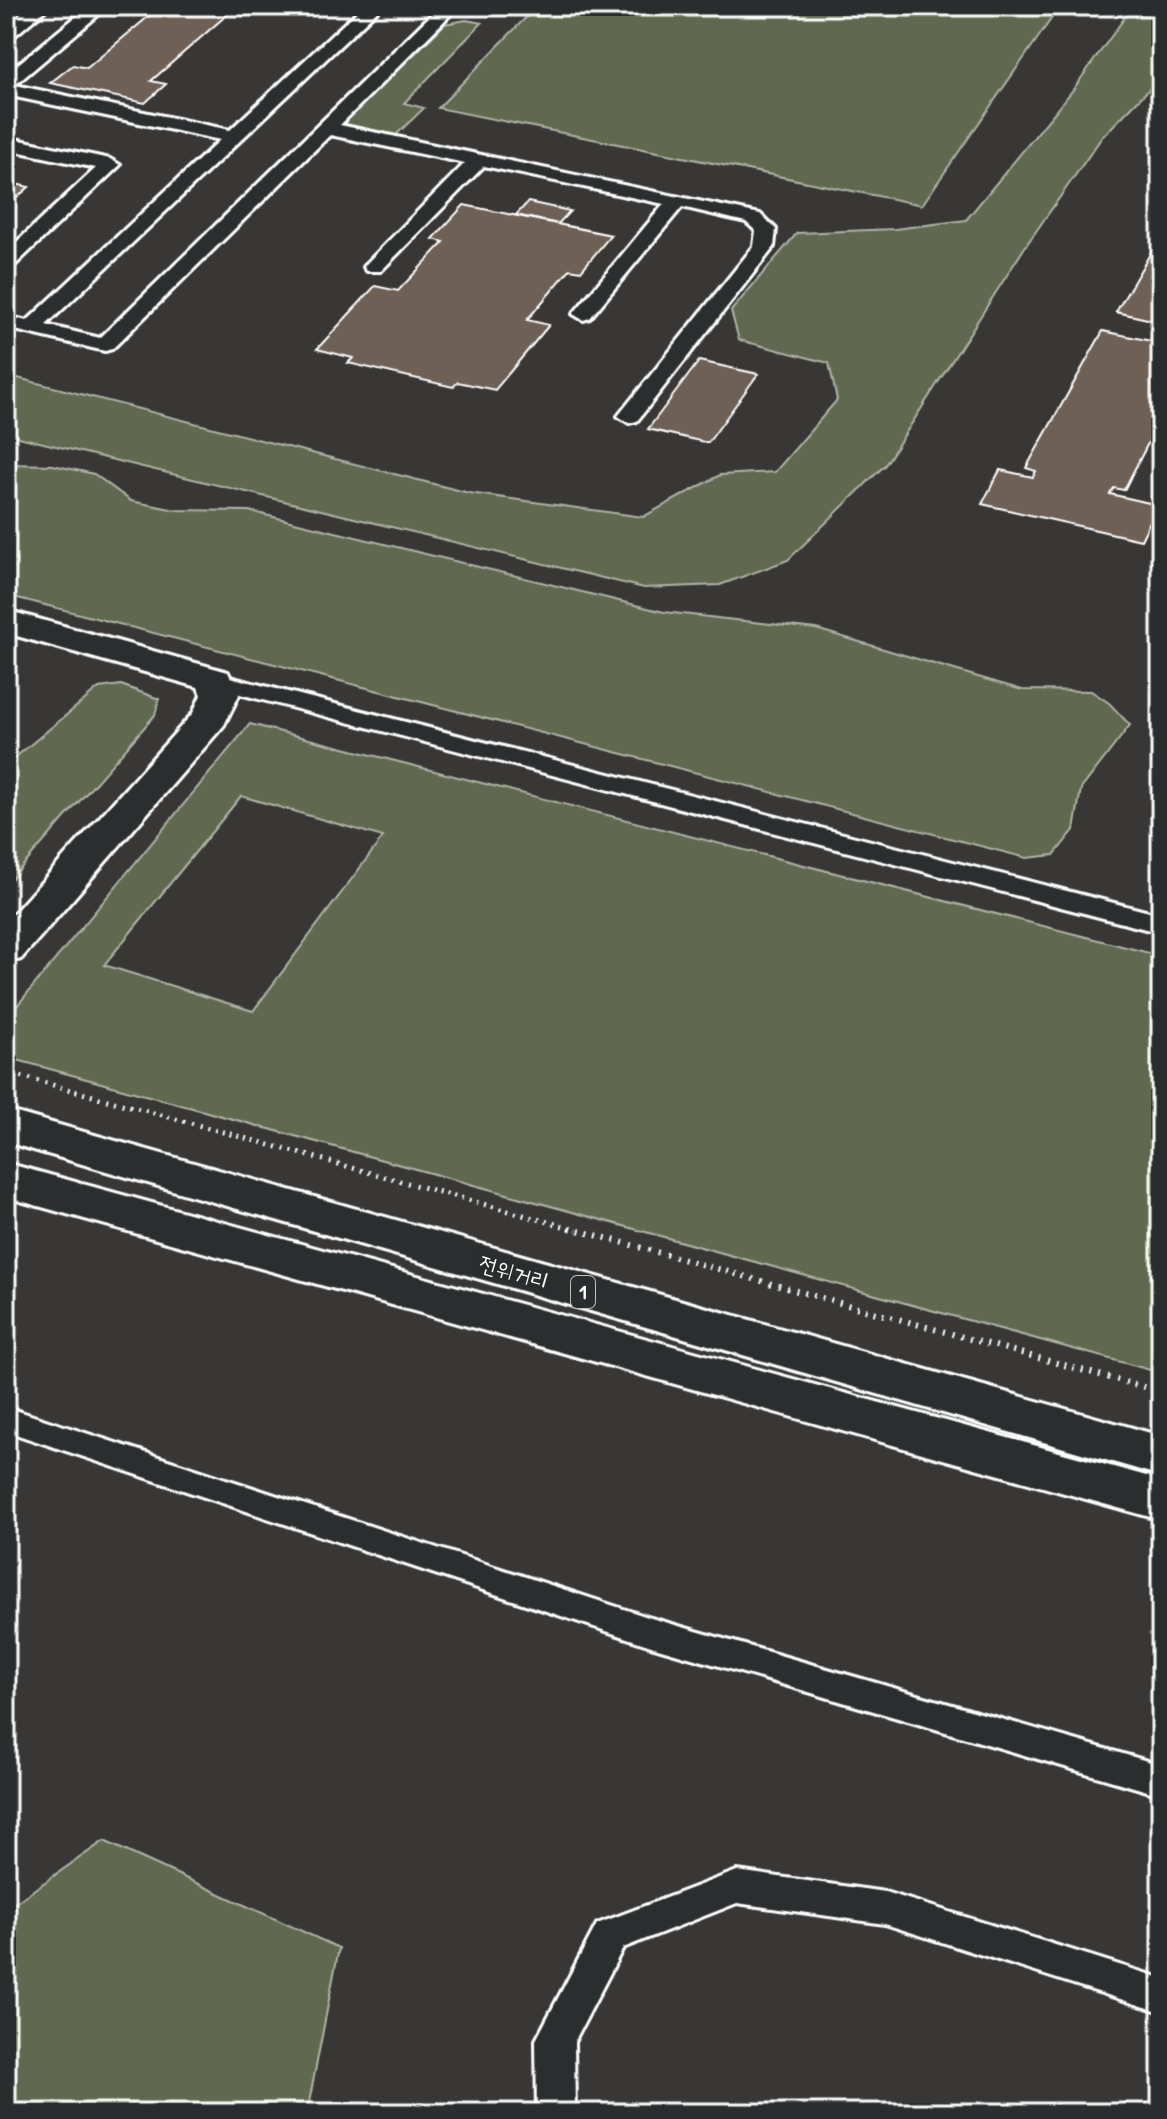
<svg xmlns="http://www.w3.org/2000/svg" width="1167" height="2119" font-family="'Patrick Hand','Poor Story',sans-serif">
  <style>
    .green { fill: #60694f; stroke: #b0b4a7; stroke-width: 2; fill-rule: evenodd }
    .building { fill: #6e6155; stroke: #fff; stroke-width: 2 }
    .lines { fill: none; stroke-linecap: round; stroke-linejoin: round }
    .lane-casing { stroke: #fff; stroke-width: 6 }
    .street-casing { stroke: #fff; stroke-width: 6 }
    .primary-casing { stroke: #fff; stroke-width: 6 }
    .path-far1 { stroke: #fff; stroke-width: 5; stroke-dasharray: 2 6; stroke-linecap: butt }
    .path { stroke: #fff; stroke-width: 6; stroke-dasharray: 2 7; stroke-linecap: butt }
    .lane { fill: #2a2d2e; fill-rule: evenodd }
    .street { fill: #2a2d2e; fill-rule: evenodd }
    .primary { fill: #2a2d2e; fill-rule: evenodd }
    .labels { text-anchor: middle; stroke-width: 6; stroke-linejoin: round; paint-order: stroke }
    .shield { fill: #2a2d2e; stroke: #bfc0c0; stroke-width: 2 }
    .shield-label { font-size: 20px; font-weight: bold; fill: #fff }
    .street-label { font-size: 22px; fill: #fff; stroke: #2a2d2e }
  </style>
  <rect width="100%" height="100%" fill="#383736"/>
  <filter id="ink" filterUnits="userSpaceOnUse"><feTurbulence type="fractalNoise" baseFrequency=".0125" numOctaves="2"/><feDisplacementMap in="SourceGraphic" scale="16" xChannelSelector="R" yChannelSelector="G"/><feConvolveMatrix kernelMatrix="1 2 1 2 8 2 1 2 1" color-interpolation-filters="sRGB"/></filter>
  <g filter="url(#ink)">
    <g class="green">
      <path d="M537,6H1060L922,205L438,108Z"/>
      <path d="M1133,6H1161V77L1102,137L1025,247L885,465L788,560L720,585L644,588L6,434V375L469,493L643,517L720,475L775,472L837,400L829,363L739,340L731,311L797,233L895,229L966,220L1072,91Z"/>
      <path d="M466,20L482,23L404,103L424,108L394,137L346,125L347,120L445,24Z"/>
      <path d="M6,464L53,465L94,474L131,501L176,510L249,511L664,612L816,629L1022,690L1091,691L1109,703L1130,725L1081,789L1074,830L1054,855L1027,858L6,595Z"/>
      <path d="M121,685L159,699L155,715L6,885V765L99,688Z"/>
      <path d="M250,724L1161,956V1373L6,1057V1019ZM241,796L383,837L253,1011L104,965Z"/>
      <path d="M104,1841L339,1948L307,2113H6V1909Z"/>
    </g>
    <g class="building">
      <path d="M161,6H237L151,81L166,84L145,103L50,83L73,65L87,68Z"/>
      <path d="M6,182L29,187L6,207Z"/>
      <path d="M528,202L570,211L558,224L516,215Z"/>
      <path d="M464,205L611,235L581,271L570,269L527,320L549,325L495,390L458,382L453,387L348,363L353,358L317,349L375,286L398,291L444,242L433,239Z"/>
      <path d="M1161,235V322L1116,312Z"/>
      <path d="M1103,331L1161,343V418L1124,490L1114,488L1110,494L1158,505L1141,540L982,504L1000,470L1033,477L1036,471L1026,468Z"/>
      <path d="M699,361L758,374L708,443L648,429Z"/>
    </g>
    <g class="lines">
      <defs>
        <g id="lane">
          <path d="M30,6H50L12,38L6,39V25Z"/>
          <path d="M89,6H109L15,85L230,130L363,6H382L46,325L100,338L440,6H459L340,125L760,214L776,229L774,247L637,421L629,423L618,416L754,246L756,231L746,222L682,207L590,318L583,320L573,314L664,204L484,166L381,271H367L364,267L367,263L465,163L330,135L112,349L105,351L6,328V316L27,321L220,140L6,95V74Z"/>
          <path d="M6,137L110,159L120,165L13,267L6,269V252L96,168L6,149Z"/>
          <path d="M214,673L1161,915V933L205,685L202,680L205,675Z"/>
          <path d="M6,1407L651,1618L1161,1765V1795L651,1646L6,1431Z"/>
          <path d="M737,1871L885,1892L1161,1978V2012L885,1924L737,1903L623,1948L574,2042L575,2113H537L536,2040L597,1924Z"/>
        </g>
        <path id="street" d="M6,610L228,672L239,695L224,725L21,959L6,963V922L193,713L201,695L198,687L6,633Z"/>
        <g id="primary">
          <path d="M6,1110L1161,1436V1476L6,1142Z"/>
          <path d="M6,1163L1161,1480V1520L6,1197Z"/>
        </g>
      </defs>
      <use href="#lane" class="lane-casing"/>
      <use href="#street" class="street-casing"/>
      <use href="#primary" class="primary-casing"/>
      <path class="path-far1" d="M6,1072L577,1230"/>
      <path class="path" d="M570,1228L1161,1392"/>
      <use href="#lane" class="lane"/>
      <use href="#street" class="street"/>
      <use href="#primary" class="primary"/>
    </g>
  </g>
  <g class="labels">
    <rect class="shield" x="571" y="1276" width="24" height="32" rx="6"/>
    <g class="shield-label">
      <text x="583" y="1299">1</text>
    </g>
    <g class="street-label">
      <text transform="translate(514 1272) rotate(16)" y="8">전위거리</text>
    </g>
  </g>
  <rect width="1167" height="2119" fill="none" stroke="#2a2d2e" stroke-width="32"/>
  <rect x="16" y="16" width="1135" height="2087" fill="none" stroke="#fff" stroke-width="3" filter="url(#ink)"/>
</svg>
